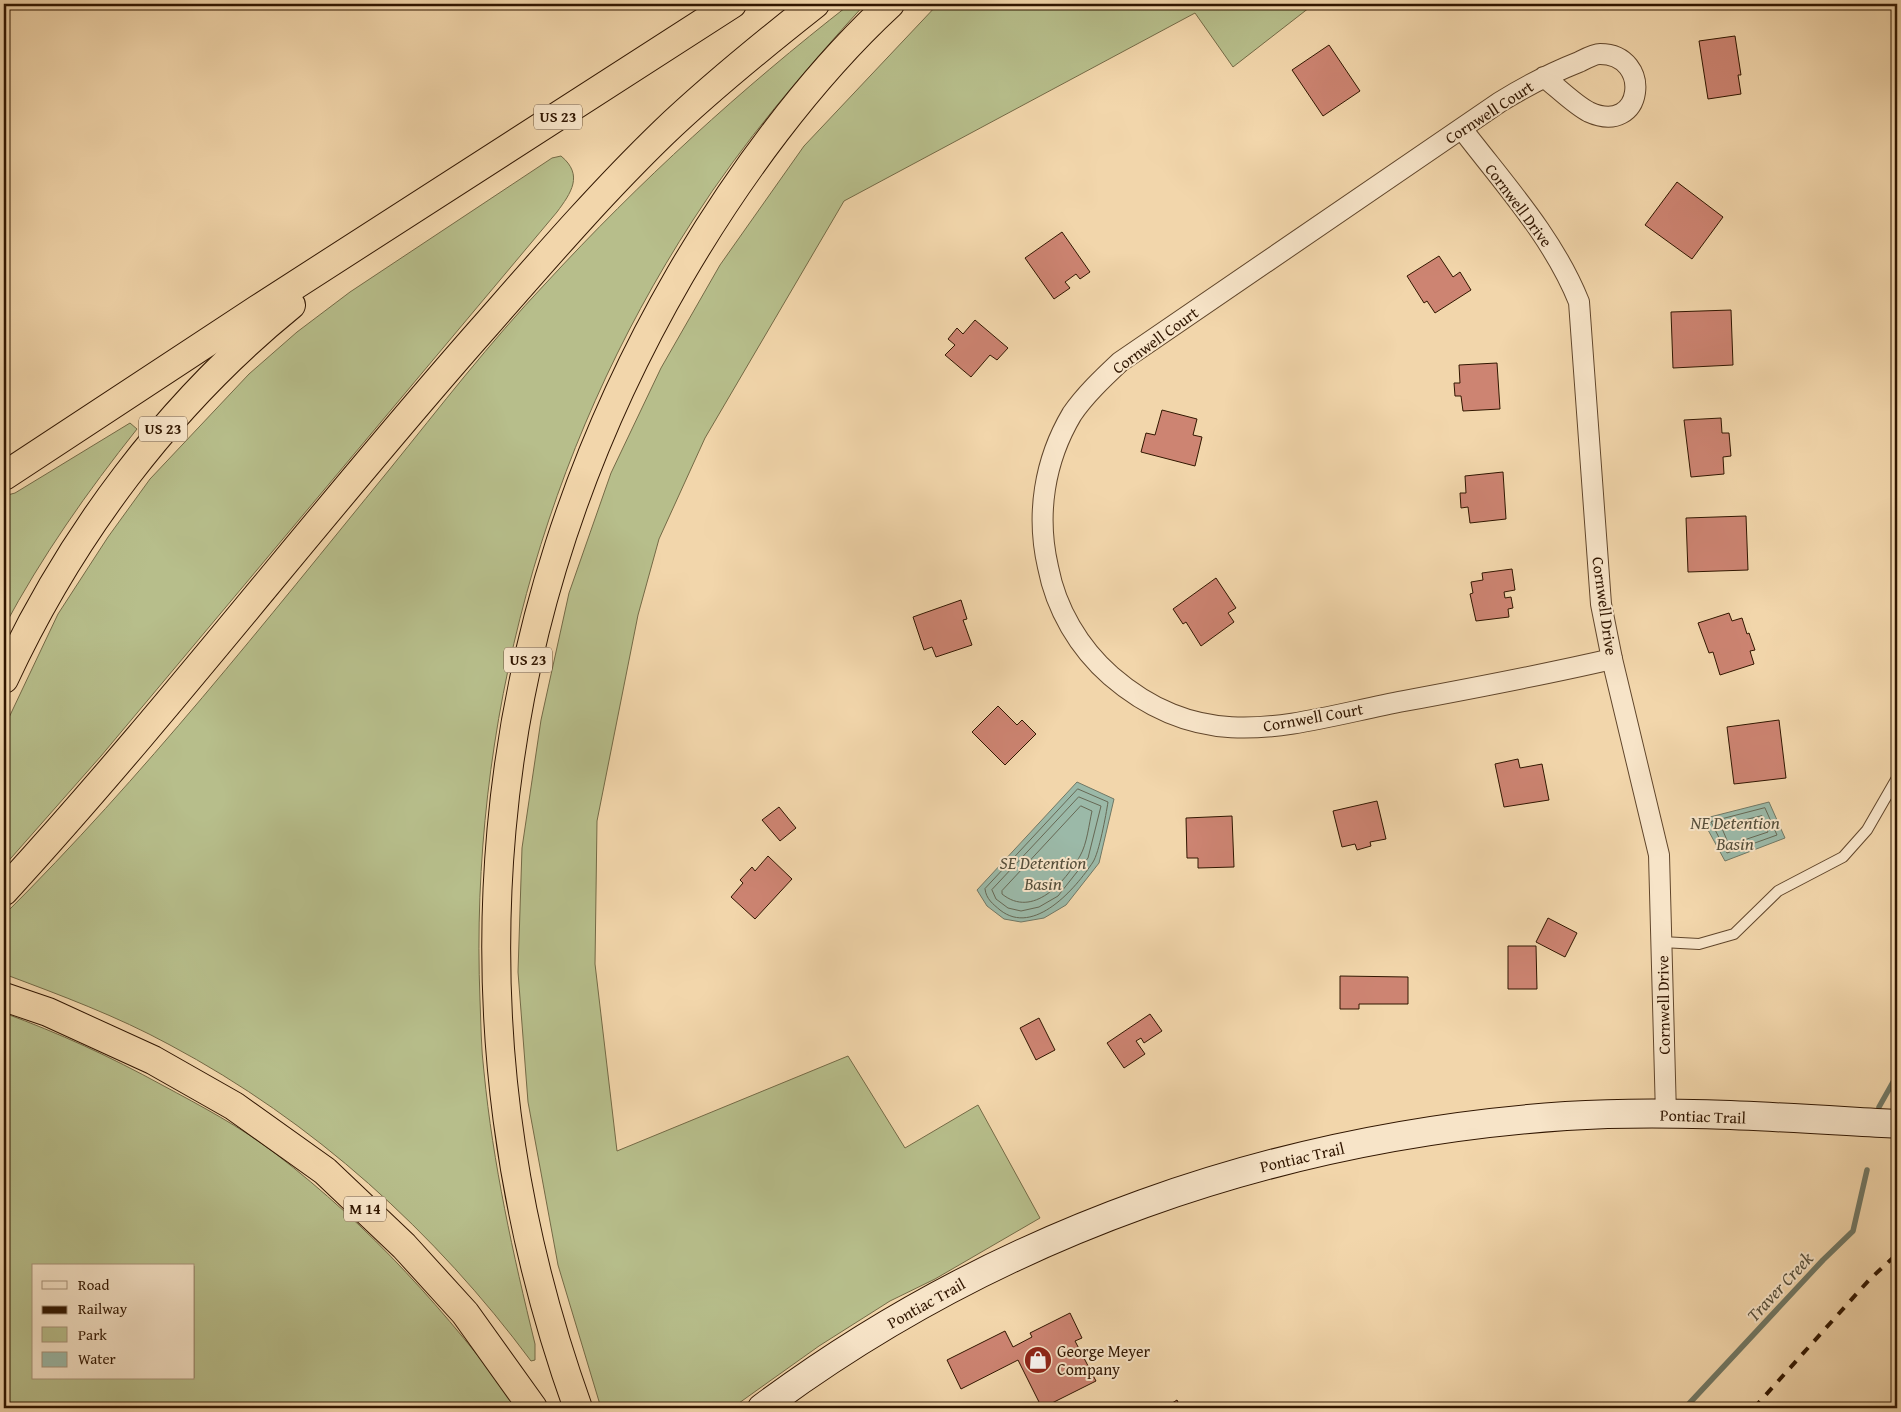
<svg xmlns="http://www.w3.org/2000/svg" width="1901" height="1412" font-family="'Gentium Book Plus',serif">
  <style>
    .green { fill: #b7be8b; stroke: #746a46; fill-rule: evenodd }
    .water { fill: #9bb9a8; stroke: #717865 }
    .lines { fill: none; stroke-linecap: round; stroke-linejoin: round }
    .shore { stroke: #666854; stroke-width: 1 }
    .stream { stroke: #717865; stroke-width: 5.5 }
    .building { fill: #cd8472; stroke: #311600 }
    .service-casing { stroke: #61462b; stroke-width: 12 }
    .minor-casing { stroke: #61462b; stroke-width: 22 }
    .secondary-casing { stroke: #311600; stroke-width: 30 }
    .motorway-casing { stroke: #311600; stroke-width: 30 }
    .service { stroke: #f7e4c8; stroke-width: 10 }
    .minor { stroke: #f7e4c8; stroke-width: 20 }
    .secondary { stroke: #f7e4c8; stroke-width: 28 }
    .motorway { stroke: #f2d6ab; stroke-width: 28 }
    .rail { stroke: #311600; stroke-width: 4; stroke-dasharray: 9 9; stroke-linecap: butt }
    .labels { text-anchor: middle; stroke-width: 4; stroke-linejoin: round; paint-order: stroke }
    .shield { fill: #f7e4c8; stroke: #6c543c; stroke-width: 1 }
    .shield-label { font-size: 15px; font-weight: bold; fill: #311600 }
    .street-label { font-size: 16px; fill: #311600; stroke: #f7e4c8 }
    .poi-label { font-size: 16px; fill: #311600; stroke: #f7e4c8; text-anchor: start }
    .water-label { font-size: 18px; font-style: italic; fill: #564f3b; stroke: #f7e4c8 }
  </style>
  <rect width="100%" height="100%" fill="#f2d6ab"/>
  <filter id="stains"><feTurbulence type="fractalNoise" baseFrequency=".004" numOctaves="4"/><feColorMatrix values="0 0 0 0 .2 0 0 0 0 .09 0 0 0 0 .02 0 0 0 .5 -.17"/></filter>
  <radialGradient id="worn" r=".72"><stop offset=".6" stop-color="#630" stop-opacity="0"/><stop offset="1" stop-color="#630" stop-opacity=".3"/></radialGradient>
  <g class="green">
    <path d="M850,4H865C803,72 743,142 693,220C544,450 469,726 480,1000C481,1024 481,1048 484,1072C493,1164 513,1254 535,1344V1360L531,1361C436,1233 313,1121 170,1045C117,1016 60,995 4,974V915C143,777 265,622 389,470C440,407 490,342 546,283C640,181 741,89 850,4Z"/>
    <path d="M938,4H1314L1233,67L1195,13L844,201L705,438L659,539L638,615L597,821L595,964L617,1151L848,1056L905,1148L978,1105L1040,1218L935,1279L890,1301L819,1346L732,1408H601L558,1265L528,1102L518,972L522,848L541,720L569,593L611,473L661,368L720,265L804,146Z"/>
    <path d="M561,156C584,175 571,193 557,212L101,756L4,866V728L58,614L108,537L150,479L249,374L297,332L350,292L552,158Z"/>
    <path d="M130,423L137,429C87,492 42,556 4,627V496L15,493Z"/>
    <path d="M4,1013C59,1033 111,1057 162,1085C201,1106 241,1127 276,1154C371,1227 447,1312 518,1408H4ZM34,1266H194V1378H34Z"/>
  </g>
  <g class="water">
    <path d="M1077,782L1114,799L1099,863L1066,905L1044,918L1021,922L1004,919L987,906L977,890Z"/>
    <path d="M1769,802L1785,838L1725,861L1702,819Z"/>
  </g>
  <g class="lines">
    <g class="shore">
      <path d="M1078,789L1108,802C1106,815 1099,853 1093,862C1076,888 1034,937 1000,910C993,904 986,899 985,889Z"/>
      <path d="M1079,797L1101,806L1088,858L1058,896L1039,907L1021,911L1008,908L996,899L992,890Z"/>
      <path d="M1081,806L1092,811C1089,824 1087,844 1080,856C1065,882 1033,919 1002,894V891Z"/>
      <path d="M1765,808L1777,835L1727,853L1711,822Z"/>
      <path d="M1762,816L1768,832L1729,845L1721,826Z"/>
    </g>
    <g class="stream">
      <path d="M1879,1107L1897,1075"/>
      <path d="M1685,1408L1823,1260L1853,1231L1867,1170"/>
    </g>
  </g>
  <g class="building">
    <path d="M1735,36L1741,75H1738L1741,94L1708,99L1699,41Z"/>
    <path d="M1329,45L1360,91L1323,116L1292,70Z"/>
    <path d="M1677,182L1723,217L1692,259L1645,225Z"/>
    <path d="M1062,232L1090,272L1080,279L1076,274L1065,282L1070,288L1054,299L1025,258Z"/>
    <path d="M1439,256L1453,277L1460,272L1471,290L1435,313L1427,301L1424,303L1407,276Z"/>
    <path d="M1731,310L1733,365L1673,368L1671,312Z"/>
    <path d="M975,320L1008,348L997,360L990,355L971,377L945,355L955,345L948,339L957,328L963,334Z"/>
    <path d="M1497,363L1500,409L1463,411L1461,396H1455L1454,383H1460L1459,365Z"/>
    <path d="M1162,410L1197,419L1193,435L1202,437L1195,466L1141,452L1146,433L1155,435Z"/>
    <path d="M1721,418L1722,433H1729L1731,456L1723,457L1724,474L1691,477L1684,420Z"/>
    <path d="M1503,472L1506,519L1470,523L1468,507L1461,508L1460,493H1466L1465,476Z"/>
    <path d="M1746,516L1748,570L1688,572L1686,518Z"/>
    <path d="M1512,569L1515,590L1504,592L1505,598L1511,597L1513,608L1508,609L1509,617L1476,621L1470,594L1473,593L1471,582L1483,580L1482,573Z"/>
    <path d="M1216,578L1236,608L1228,613L1234,622L1201,646L1186,622L1183,624L1173,609Z"/>
    <path d="M961,600L967,619L963,620L972,645L936,657L932,647L924,650L913,617Z"/>
    <path d="M1729,613L1732,621L1742,618L1747,634L1749,633L1755,650L1750,651L1754,664L1720,675L1713,652L1709,653L1698,623Z"/>
    <path d="M998,706L1017,725L1022,720L1036,734L1005,765L972,732Z"/>
    <path d="M1779,720L1786,778L1734,784L1727,727Z"/>
    <path d="M1518,759L1520,768L1542,764L1549,800L1504,807L1495,764Z"/>
    <path d="M1377,801L1386,839L1370,842L1371,846L1357,850L1355,844L1342,847L1333,811Z"/>
    <path d="M779,807L796,828L780,841L762,820Z"/>
    <path d="M1232,816L1234,867L1198,868V858H1187L1186,818Z"/>
    <path d="M768,856L792,879L755,919L731,897L743,883L740,880L752,867L755,871Z"/>
    <path d="M1548,918L1577,933L1565,957L1536,942Z"/>
    <path d="M1508,946H1536L1537,989H1508Z"/>
    <path d="M1340,976L1408,977V1004H1359V1009H1340Z"/>
    <path d="M1150,1014L1162,1031L1144,1043L1141,1038L1136,1041L1145,1054L1124,1068L1107,1043Z"/>
    <path d="M1039,1018L1055,1050L1036,1060L1020,1028Z"/>
    <path d="M1070,1313L1082,1338L1075,1341L1096,1381L1042,1408L1018,1360L961,1389L947,1360L1005,1331L1013,1347L1032,1337L1030,1333Z"/>
    <path d="M1177,1400L1181,1408H1170L1169,1405Z"/>
  </g>
  <g class="lines">
    <defs>
      <path id="service" d="M1662,942L1699,944L1734,934L1778,891L1843,857L1867,830L1897,778"/>
      <g id="minor">
        <path d="M1544,77C1557,87 1575,105 1589,112C1644,137 1653,54 1600,54C1594,54 1585,59 1579,62C1551,73 1526,86 1500,102L1120,362C1103,378 1085,395 1072,414C1044,461 1036,515 1048,567C1056,609 1079,648 1111,676C1207,759 1294,722 1404,701C1474,688 1543,675 1612,659"/>
        <path d="M1462,129C1504,184 1553,237 1579,302L1601,604L1612,659L1659,855L1666,1115"/>
      </g>
      <path id="secondary" d="M762,1408C997,1233 1275,1136 1566,1116C1676,1109 1788,1118 1897,1124"/>
      <g id="motorway">
        <path d="M4,476L258,309L732,4"/>
        <path d="M4,679C71,535 168,405 291,305"/>
        <path d="M4,891C172,708 322,510 487,324C544,259 601,193 663,133C711,87 763,45 815,4"/>
        <path d="M4,997L48,1012L153,1060L234,1106L325,1171L404,1246L465,1313L533,1408"/>
        <path d="M578,1408C441,1027 477,625 680,275C736,179 809,79 890,4"/>
      </g>
    </defs>
    <use href="#service" class="service-casing"/>
    <use href="#minor" class="minor-casing"/>
    <use href="#secondary" class="secondary-casing"/>
    <use href="#motorway" class="motorway-casing"/>
    <use href="#service" class="service"/>
    <use href="#minor" class="minor"/>
    <use href="#secondary" class="secondary"/>
    <use href="#motorway" class="motorway"/>
    <path class="rail" d="M1754,1408L1869,1280L1897,1254"/>
  </g>
  <defs>
    <symbol id="shop-disc" viewBox="-11 -11 22 22"><circle r="9.5" fill="#8f2418" stroke="#f7e4c8"/><path d="M-5-2.5h2.3a2.7 3.5 0 0 1 5.4 0H5L5.5 6h-11ZM-1.5-2.5h3a1.5 2.3 0 0 0-3 0Z" fill="#fff"/></symbol>
  </defs>
  <g fill-rule="evenodd">
    <use href="#shop-disc" x="1022" y="1344" width="32" height="32"/>
  </g>
  <g class="labels">
    <g class="shield">
      <rect x="534" y="104.5" width="48" height="25" rx="4"/>
      <rect x="139" y="416.5" width="48" height="25" rx="4"/>
      <rect x="504" y="647.5" width="48" height="25" rx="4"/>
      <rect x="344" y="1196.5" width="42" height="25" rx="4"/>
    </g>
    <g class="shield-label">
      <text x="558" y="122">US 23</text>
      <text x="163" y="434">US 23</text>
      <text x="528" y="665">US 23</text>
      <text x="365" y="1214">M 14</text>
    </g>
    <g class="street-label">
      <text transform="translate(1489 112) rotate(-33)" y="6">Cornwell Court</text>
      <text transform="translate(1519 205) rotate(53)" y="6">Cornwell Drive</text>
      <text transform="translate(1155 340) rotate(-36)" y="6">Cornwell Court</text>
      <text transform="translate(1605 606) rotate(82)" y="6">Cornwell Drive</text>
      <text transform="translate(1313 717) rotate(-10)" y="6">Cornwell Court</text>
      <text transform="translate(1663 1005) rotate(-91)" y="6">Cornwell Drive</text>
      <text transform="translate(1703 1116) rotate(2)" y="6">Pontiac Trail</text>
      <text transform="translate(1302 1157) rotate(-13)" y="6">Pontiac Trail</text>
      <text transform="translate(926 1303) rotate(-29)" y="6">Pontiac Trail</text>
    </g>
    <g class="poi-label">
      <text x="1057" y="1357">George Meyer<tspan x="1057" dy="18">Company</tspan></text>
    </g>
    <g class="water-label">
      <text x="1735" y="829">NE Detention<tspan x="1735" dy="21">Basin</tspan></text>
      <text x="1043" y="869">SE Detention<tspan x="1043" dy="21">Basin</tspan></text>
      <text transform="translate(1780 1287) rotate(-47)" y="6">Traver Creek</text>
    </g>
  </g>
  <rect width="1901" height="1412" fill="none" stroke="#f2d6ab" stroke-width="20"/>
  <rect x="5" y="5" width="1891" height="1402" fill="none" stroke="#311600" stroke-width="2.5"/>
  <rect x="10" y="10" width="1881" height="1392" fill="none" stroke="#311600"/>
  <rect x="32" y="1264" width="162" height="115" fill="#f7e4c8" stroke="#a89278"/>
  <rect x="42" y="1281" width="25" height="8" fill="#f7e4c8" stroke="#a89278"/>
  <text x="78" y="1290" font-size="15" fill="#311600">Road</text>
  <rect x="42" y="1306" width="25" height="8" fill="#311600" stroke="#a89278"/>
  <text x="78" y="1314" font-size="15" fill="#311600">Railway</text>
  <rect x="42" y="1327" width="25" height="15" fill="#b7be8b" stroke="#a89278"/>
  <text x="78" y="1340" font-size="15" fill="#311600">Park</text>
  <rect x="42" y="1352" width="25" height="15" fill="#9bb9a8" stroke="#a89278"/>
  <text x="78" y="1364" font-size="15" fill="#311600">Water</text>
  <rect width="100%" height="100%" filter="url(#stains)"/>
  <rect width="100%" height="100%" fill="url(#worn)"/>
</svg>
